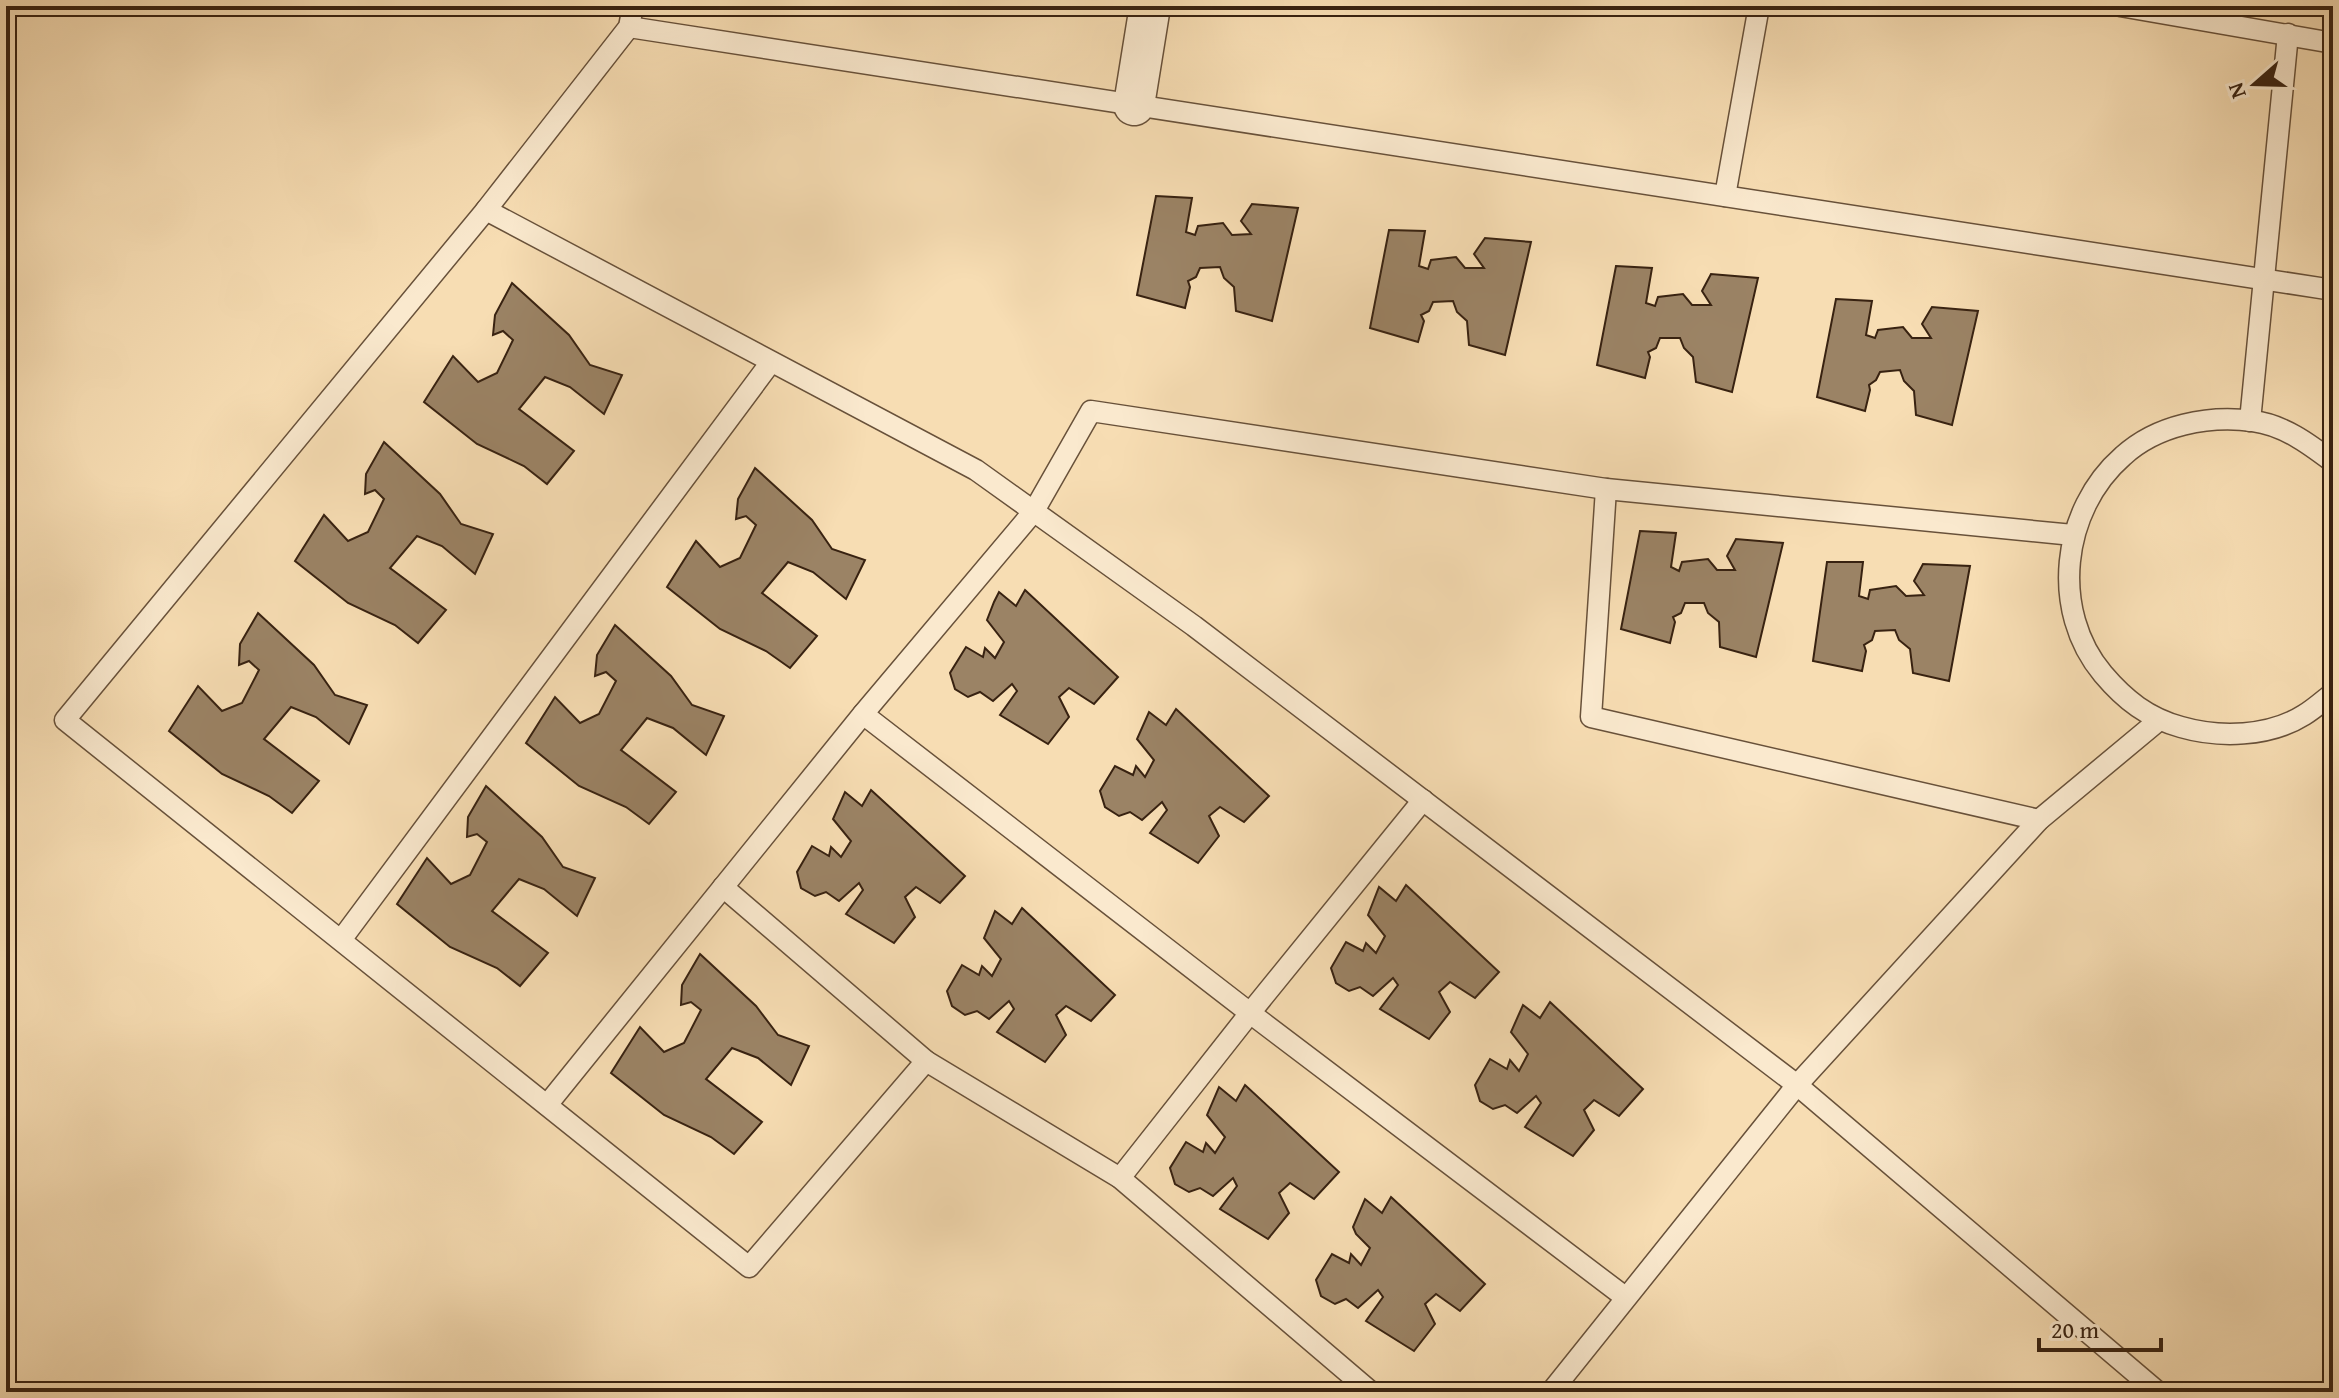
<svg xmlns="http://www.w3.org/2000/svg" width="2339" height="1398" font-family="'Gentium Book Plus',serif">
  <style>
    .building { fill: #9b8365; stroke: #382211; stroke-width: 2 }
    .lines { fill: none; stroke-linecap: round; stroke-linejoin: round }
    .lane-casing { stroke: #68513a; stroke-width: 23 }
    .street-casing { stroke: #68513a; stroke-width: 43 }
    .lane { stroke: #fae9ce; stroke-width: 20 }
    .street { stroke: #fae9ce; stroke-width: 40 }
  </style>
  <rect width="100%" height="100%" fill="#f7ddb3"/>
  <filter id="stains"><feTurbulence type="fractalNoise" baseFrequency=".0025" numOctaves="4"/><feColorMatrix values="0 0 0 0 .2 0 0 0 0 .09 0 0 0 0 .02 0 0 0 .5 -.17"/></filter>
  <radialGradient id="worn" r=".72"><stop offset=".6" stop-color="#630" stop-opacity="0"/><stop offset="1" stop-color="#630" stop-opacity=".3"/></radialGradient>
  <g class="building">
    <path d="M1156,196L1192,198L1186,232L1195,235L1198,226L1223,223L1232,235L1251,234L1241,221L1252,204L1298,208L1272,321L1236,311L1234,287L1224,278L1220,267L1200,268L1196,277L1188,281L1190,287L1185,308L1137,295Z"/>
    <path d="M1389,230L1425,231L1419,266L1428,269L1431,260L1456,257L1465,268H1484L1474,254L1485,238L1531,242L1505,355L1469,345L1467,321L1457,312L1453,301L1433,302L1429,311L1421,315L1424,321L1418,342L1370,328Z"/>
    <path d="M1616,266L1652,268L1646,303L1655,306L1658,297L1683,294L1692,305H1711L1702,291L1711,274L1758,278L1732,392L1696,382L1693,357L1684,348L1680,338H1660L1656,348L1648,352L1650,357L1645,378L1597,365Z"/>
    <path d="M512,283L569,335L590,365L622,375L604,414L570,387L545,377L519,409L574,451L547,484L524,466L477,444L424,402L453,356L478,382L497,373L513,340L503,331L493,335L495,315Z"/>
    <path d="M1836,299L1872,301L1866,335L1875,338L1878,330L1903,327L1912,338H1931L1922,324L1932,307L1978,311L1952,425L1916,415L1914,391L1904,381L1900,370L1880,372L1876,380L1869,385L1870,390L1865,411L1817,397Z"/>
    <path d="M384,442L440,494L461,524L493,534L475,574L442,546L417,536L390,568L446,610L418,643L395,625L348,603L295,561L324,515L348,541L368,532L384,499L375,490L365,494L366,474Z"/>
    <path d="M755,468L812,520L832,549L865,560L846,599L813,572L788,562L762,593L817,636L790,668L766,651L720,629L667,587L696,541L720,567L740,558L756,525L746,516L736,519L738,499Z"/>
    <path d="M1640,531L1676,533L1671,567L1679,571L1682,562L1708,559L1717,570H1735L1727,556L1736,539L1783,543L1756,657L1720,647L1719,622L1708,613L1704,603H1685L1681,613L1673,617L1675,622L1670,643L1621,629Z"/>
    <path d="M1827,562H1863L1859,596L1868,599L1870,590L1896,586L1906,596L1924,595L1914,581L1923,564L1970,566L1949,681L1913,673L1910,649L1899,640L1895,630L1875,631L1872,640L1864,645L1866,651L1862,671L1813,661Z"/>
    <path d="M1025,590L1118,677L1094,704L1069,688L1059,697L1069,717L1048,744L1000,715L1017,691L1012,684L993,701L980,692L968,697L955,689L950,673L966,647L983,657L985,648L995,658L1004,642L987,620L994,602L999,592L1016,606Z"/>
    <path d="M258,613L314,665L335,695L367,705L349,744L316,717L291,707L264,739L319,781L292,813L269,796L222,774L169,731L198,686L222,711L242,703L259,670L249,661L239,665L240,644Z"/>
    <path d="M615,625L671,676L692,705L724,716L706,755L673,728L647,718L621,750L676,792L649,824L626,807L579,786L526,743L555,697L580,723L599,714L616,681L606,672L595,676L597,655Z"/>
    <path d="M1176,709L1269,796L1244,822L1220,807L1209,816L1219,836L1198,863L1150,833L1167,810L1162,802L1142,820L1130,812L1119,816L1105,807L1100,791L1115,766L1133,775L1136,766L1145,777L1154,760L1137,739L1149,712L1166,725Z"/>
    <path d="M486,786L542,837L563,867L595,878L577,916L544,889L519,879L492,911L548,953L520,986L497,968L450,947L397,904L427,858L451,884L470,875L487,842L477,834L467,837L468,817Z"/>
    <path d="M871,790L965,876L940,903L916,887L905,897L915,917L894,943L846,914L863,890L859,883L839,901L826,892L815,896L801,888L797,872L812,846L829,856L831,847L841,857L851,841L833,819L845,792L862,806Z"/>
    <path d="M1406,885L1499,972L1475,998L1450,982L1439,992L1450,1012L1429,1039L1380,1009L1398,985L1393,978L1373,996L1360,987L1349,991L1336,983L1331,968L1346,942L1363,951L1366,943L1376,953L1385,936L1368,915L1379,887L1396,901Z"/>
    <path d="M1022,908L1115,995L1091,1021L1066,1006L1056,1015L1066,1035L1045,1062L997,1032L1014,1009L1009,1001L989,1019L977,1011L965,1015L952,1006L947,991L962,965L979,975L982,966L992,976L1001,959L984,938L995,911L1012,924Z"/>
    <path d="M700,954L756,1006L778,1035L809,1046L791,1085L758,1058L732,1048L706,1079L762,1122L734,1154L711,1137L664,1115L611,1073L640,1027L664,1052L684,1043L701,1010L691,1002L681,1005L682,985Z"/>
    <path d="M1550,1002L1643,1089L1619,1116L1594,1100L1584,1110L1594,1130L1573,1156L1525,1127L1541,1103L1536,1096L1517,1113L1505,1105L1493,1109L1480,1101L1475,1085L1490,1059L1507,1069L1510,1060L1519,1071L1528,1054L1511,1032L1523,1005L1540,1018Z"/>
    <path d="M1245,1085L1339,1172L1314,1199L1290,1183L1279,1193L1289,1213L1268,1239L1220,1209L1237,1186L1233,1178L1213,1196L1200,1188L1189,1192L1175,1184L1170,1168L1186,1142L1203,1152L1206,1143L1215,1153L1225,1137L1207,1115L1219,1087L1236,1101Z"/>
    <path d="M1391,1197L1485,1284L1460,1311L1436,1294L1425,1304L1435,1324L1414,1351L1366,1321L1383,1297L1378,1290L1358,1308L1346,1299L1335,1304L1321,1296L1316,1280L1332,1254L1349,1263L1351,1254L1361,1265L1370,1248L1356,1234L1353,1227L1365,1199L1382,1213Z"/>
  </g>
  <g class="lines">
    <defs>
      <g id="lane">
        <path d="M633,6L629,27L486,210L65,720L749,1267L926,1061L1120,1178L1371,1392"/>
        <path d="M2120,6L2333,43"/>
        <path d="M629,27L2333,290"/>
        <path d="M1725,196L1759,6"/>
        <path d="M486,210L976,470L1194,626L1797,1085L2158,1392"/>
        <path d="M2250,421L2288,34"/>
        <path d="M2333,462C2309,444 2284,425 2253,421C2208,415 2157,425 2123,456C2061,510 2050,611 2103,674C2125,700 2148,718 2181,727C2219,738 2269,737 2304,715C2314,709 2324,700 2333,693"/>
        <path d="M1606,489L1591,717L2039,820"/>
        <path d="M863,714L1250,1013L1625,1297"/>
        <path d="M723,887L926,1061"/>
        <path d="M341,940L771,362"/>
        <path d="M547,1105L863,714L1034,511L1091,411L1606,489L2073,535"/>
        <path d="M1120,1178L1250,1013L1423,800"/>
        <path d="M1551,1392L1797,1085L2039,820L2158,721"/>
      </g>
      <path id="street" d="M1134,105L1150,6"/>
    </defs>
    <use href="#lane" class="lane-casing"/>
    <use href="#street" class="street-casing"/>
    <use href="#lane" class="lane"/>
    <use href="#street" class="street"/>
  </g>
  <rect width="2339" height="1398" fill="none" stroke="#f7ddb3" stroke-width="32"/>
  <rect x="8" y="8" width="2323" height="1382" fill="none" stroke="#382211" stroke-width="4"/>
  <rect x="16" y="16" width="2307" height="1366" fill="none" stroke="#382211" stroke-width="2"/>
  <g transform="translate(2255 84) rotate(250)" stroke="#fae9ce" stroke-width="6" paint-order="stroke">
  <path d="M0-6L14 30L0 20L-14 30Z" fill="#382211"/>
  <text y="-12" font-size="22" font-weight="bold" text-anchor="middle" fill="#382211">N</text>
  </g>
  <path d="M2039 1338v12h122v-12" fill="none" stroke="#382211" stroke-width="4"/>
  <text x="2051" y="1338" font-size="24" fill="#382211" stroke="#fae9ce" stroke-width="6" paint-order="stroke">20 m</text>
  <rect width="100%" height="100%" filter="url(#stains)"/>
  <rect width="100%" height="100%" fill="url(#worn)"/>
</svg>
